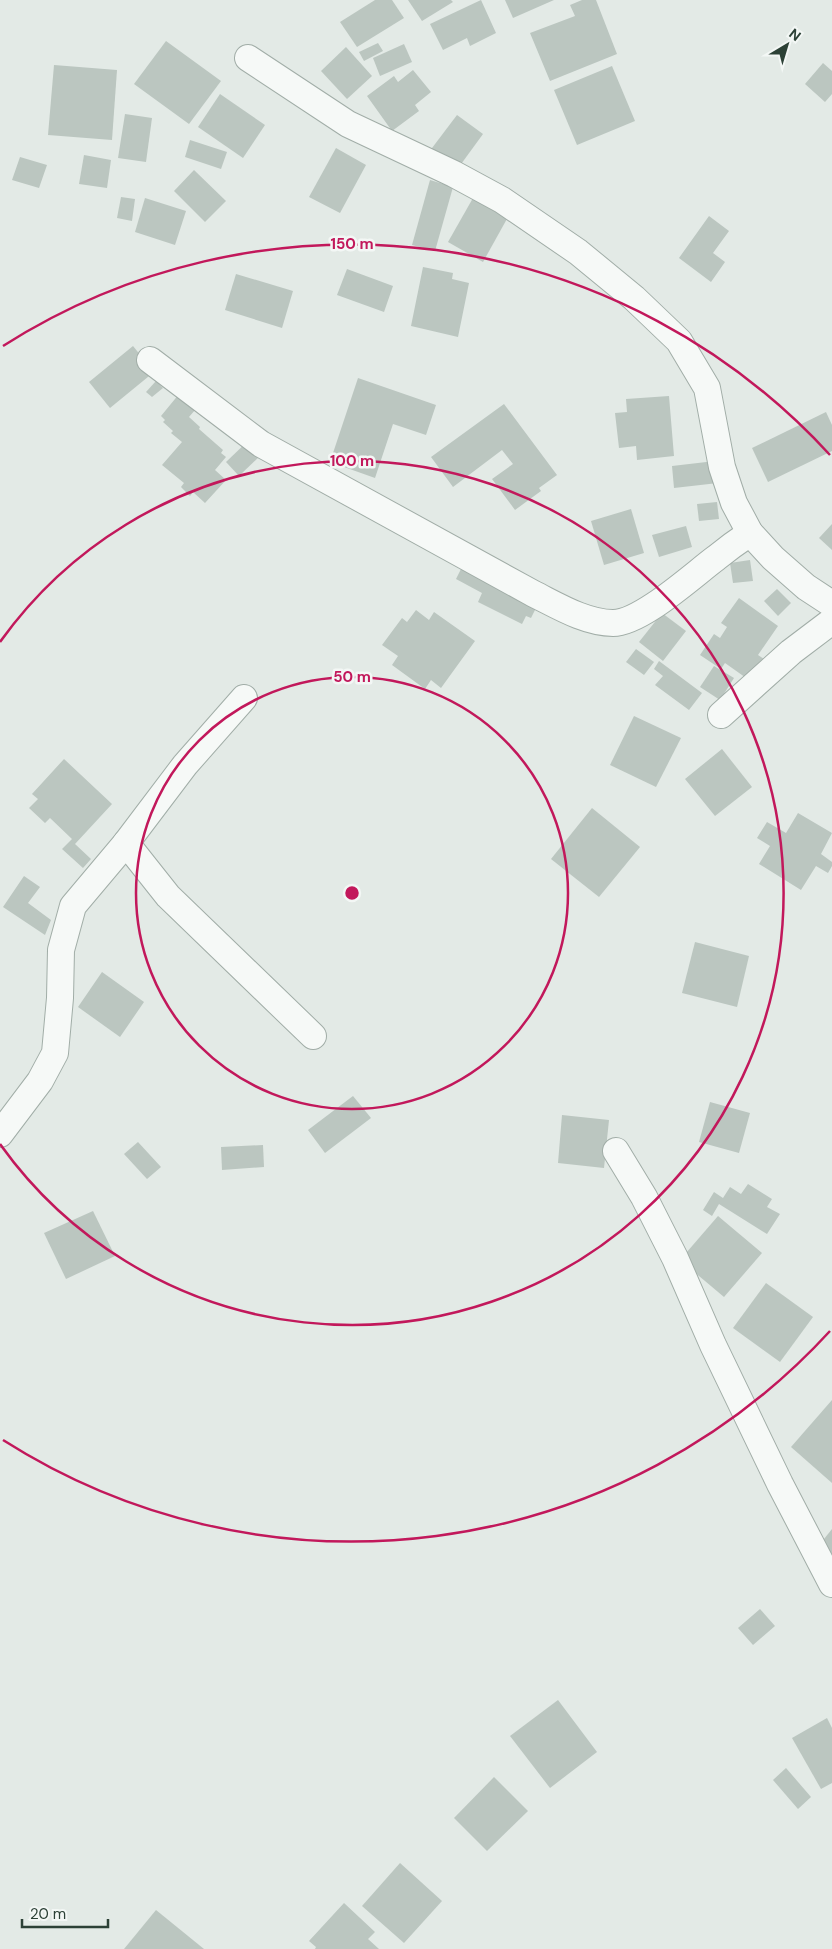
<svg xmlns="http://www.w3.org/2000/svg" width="832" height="1949" font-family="'DM Sans',sans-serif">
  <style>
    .building { fill: #bbc6c0 }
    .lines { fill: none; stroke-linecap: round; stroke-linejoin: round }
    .minor-casing { stroke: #a1ada7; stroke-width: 28 }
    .minor { stroke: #f6f9f7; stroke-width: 26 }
    .ring { fill: none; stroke: #c2185b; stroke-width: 2.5 }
    .centre { fill: #c2185b; stroke: #f3f7f5; stroke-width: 2.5 }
    .ring-label { font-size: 15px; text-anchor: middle; font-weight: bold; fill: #c2185b; stroke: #f3f7f5; stroke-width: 5; stroke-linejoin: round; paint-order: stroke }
  </style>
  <rect width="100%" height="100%" fill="#e3eae6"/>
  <g class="building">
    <path d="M375,0H392L404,18L357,47L340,22Z"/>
    <path d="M408,0H451L453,2L422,21Z"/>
    <path d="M481,0L496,33L470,46L467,38L443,50L430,24Z"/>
    <path d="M505,0H554L513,18Z"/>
    <path d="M582,0H596L617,54L550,81L530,33L575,16L570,5Z"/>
    <path d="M166,41L221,81L189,124L134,84Z"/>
    <path d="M378,43L383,51L364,61L359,52Z"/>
    <path d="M404,44L412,62L380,76L373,58Z"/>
    <path d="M346,47L372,76L347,99L321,71Z"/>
    <path d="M823,63L832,71V94L825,102L805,84Z"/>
    <path d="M54,65L117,70L112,140L48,135Z"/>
    <path d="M612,66L635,121L577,145L554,90Z"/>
    <path d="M413,70L431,92L415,105L419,111L392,131L367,96L394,76L398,82Z"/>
    <path d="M220,94L265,125L243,158L198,127Z"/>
    <path d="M125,114L152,118L146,162L118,158Z"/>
    <path d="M457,115L483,134L456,171L429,152Z"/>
    <path d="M190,140L227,152L221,169L185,157Z"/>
    <path d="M336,148L366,165L340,213L309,197Z"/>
    <path d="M84,155L111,160L107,188L79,184Z"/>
    <path d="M20,157L47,165L39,188L12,180Z"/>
    <path d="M194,170L226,201L205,222L174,191Z"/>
    <path d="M430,180L453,187L435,251L412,245Z"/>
    <path d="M121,197L135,199L132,221L117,218Z"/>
    <path d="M145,198L186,211L175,245L135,232Z"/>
    <path d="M473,198L508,217L483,262L448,242Z"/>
    <path d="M709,216L729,231L713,253L725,262L711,282L679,258Z"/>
    <path d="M423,267L453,273L452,279L469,283L458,337L411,326Z"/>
    <path d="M347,269L393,286L384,312L337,295Z"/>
    <path d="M236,274L293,291L282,328L225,310Z"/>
    <path d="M133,346L154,372L110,408L89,382Z"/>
    <path d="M358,378L436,405L426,435L393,424L375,478L330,462Z"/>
    <path d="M156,381L163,388L152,397L146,392Z"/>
    <path d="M184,388L201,403L189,417L200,427L199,429L223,450L221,453L226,457L215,470L226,480L205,503L193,492L190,496L181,487L184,483L162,465L182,442L171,433L173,431L163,422L165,420L161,416Z"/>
    <path d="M669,396L674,456L637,460L636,446L619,448L615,413L627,412L626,399Z"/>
    <path d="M504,404L557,475L539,488L541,491L515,510L492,479L513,464L502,450L453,487L431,457Z"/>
    <path d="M826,412L832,425V451L768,482L752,448Z"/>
    <path d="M250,439L263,453L239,476L226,462Z"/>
    <path d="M715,461L718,483L674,488L672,466Z"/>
    <path d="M717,502L719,519L699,521L697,504Z"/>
    <path d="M631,509L644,553L604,565L591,521Z"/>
    <path d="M832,524V550L819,538Z"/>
    <path d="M686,526L692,547L659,557L652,535Z"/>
    <path d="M750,560L753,581L733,583L730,563Z"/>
    <path d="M464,563L539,602L531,618L526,616L522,624L478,602L482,593L456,579Z"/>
    <path d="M777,589L791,603L778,616L764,601Z"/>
    <path d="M739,598L778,626L758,655L764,659L749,680L725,663L721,669L700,655L714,634L720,638L727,627L721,623Z"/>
    <path d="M416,610L429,620L434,612L475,641L441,688L431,680L425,689L392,665L398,656L382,645L402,618L407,622Z"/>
    <path d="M662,613L686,631L663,661L639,642Z"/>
    <path d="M636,649L654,662L644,675L626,662Z"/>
    <path d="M659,661L702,693L689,710L655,685L663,676L654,669Z"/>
    <path d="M714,666L734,678L720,700L700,687Z"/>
    <path d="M634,716L681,738L656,787L610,765Z"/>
    <path d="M722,749L752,787L715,816L685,779Z"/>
    <path d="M64,759L112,804L75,844L91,859L83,868L62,849L72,839L50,818L45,823L29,808L38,799L32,794Z"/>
    <path d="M592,808L640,847L599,897L551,859Z"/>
    <path d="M798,813L832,833L821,854L832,862V866L828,873L816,866L801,890L759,864L770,846L757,838L767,822L786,833Z"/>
    <path d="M24,876L40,887L28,903L51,920L45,935L3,907Z"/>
    <path d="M695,942L749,956L737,1007L682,993Z"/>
    <path d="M102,972L144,1002L120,1037L78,1007Z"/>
    <path d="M353,1096L371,1118L325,1153L308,1130Z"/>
    <path d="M710,1102L750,1113L739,1153L699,1142Z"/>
    <path d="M562,1115L609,1120L604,1168L558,1163Z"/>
    <path d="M138,1142L161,1167L147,1179L124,1154Z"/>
    <path d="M263,1145L264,1167L222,1170L221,1147Z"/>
    <path d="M748,1184L772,1199L767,1207L780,1214L767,1234L719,1204L712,1216L703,1210L714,1192L723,1198L730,1187L741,1194Z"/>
    <path d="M93,1211L115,1256L66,1279L44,1233Z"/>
    <path d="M718,1216L762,1253L724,1297L680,1260Z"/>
    <path d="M766,1283L813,1317L780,1362L733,1328Z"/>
    <path d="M832,1400V1483L791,1447Z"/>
    <path d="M832,1529V1554L820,1544Z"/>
    <path d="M760,1609L775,1626L753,1645L738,1628Z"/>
    <path d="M558,1700L597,1752L550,1788L510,1736Z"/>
    <path d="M827,1718L832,1728V1783L821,1789L792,1738Z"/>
    <path d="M786,1768L811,1797L798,1809L773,1780Z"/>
    <path d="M494,1777L528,1811L487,1851L454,1818Z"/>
    <path d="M400,1863L442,1901L404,1943L362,1906Z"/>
    <path d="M344,1903L375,1932L368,1939L379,1949H315L316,1947L309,1941Z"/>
    <path d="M156,1910L204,1949H124Z"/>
  </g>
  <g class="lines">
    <defs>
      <g id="minor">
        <path d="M248,58L348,124L454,174L502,200L578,252L634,298L679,341L707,388L722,467L734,503L750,533L773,558L806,587L832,604"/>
        <path d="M150,360L261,444L534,594C558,606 586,623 613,623C641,623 693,575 716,558C727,549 738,541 750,533"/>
        <path d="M721,715L791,652L832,621"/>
        <path d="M126,843L168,896L313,1036"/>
        <path d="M0,1134L40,1081L55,1053L60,998L61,950L73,906L126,843L185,765L244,698"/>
        <path d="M616,1151L644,1197L675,1258L713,1345L780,1484L832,1584"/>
      </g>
    </defs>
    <use href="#minor" class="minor-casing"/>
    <use href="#minor" class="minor"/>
  </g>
  <g class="ring">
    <circle cx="352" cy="893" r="216"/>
    <path d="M0 642A432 432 0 1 1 0 1144"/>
    <path d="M830 1331A649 649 0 0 1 3 1440M3 346A649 649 0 0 1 830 455"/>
  </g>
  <circle cx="352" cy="893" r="8" class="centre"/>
  <g class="ring-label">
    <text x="352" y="249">150 m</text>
    <text x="352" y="466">100 m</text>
    <text x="352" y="682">50 m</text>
  </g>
  <g transform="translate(787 45) rotate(38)" stroke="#f3f7f5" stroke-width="4" paint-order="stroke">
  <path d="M0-4L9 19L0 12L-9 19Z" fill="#2c4136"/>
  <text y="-8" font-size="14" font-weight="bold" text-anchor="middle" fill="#2c4136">N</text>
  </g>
  <path d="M22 1919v8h86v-8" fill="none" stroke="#2c4136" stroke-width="2.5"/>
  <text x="30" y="1919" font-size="15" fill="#2c4136" stroke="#f3f7f5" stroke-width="4" paint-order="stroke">20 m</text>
</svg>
